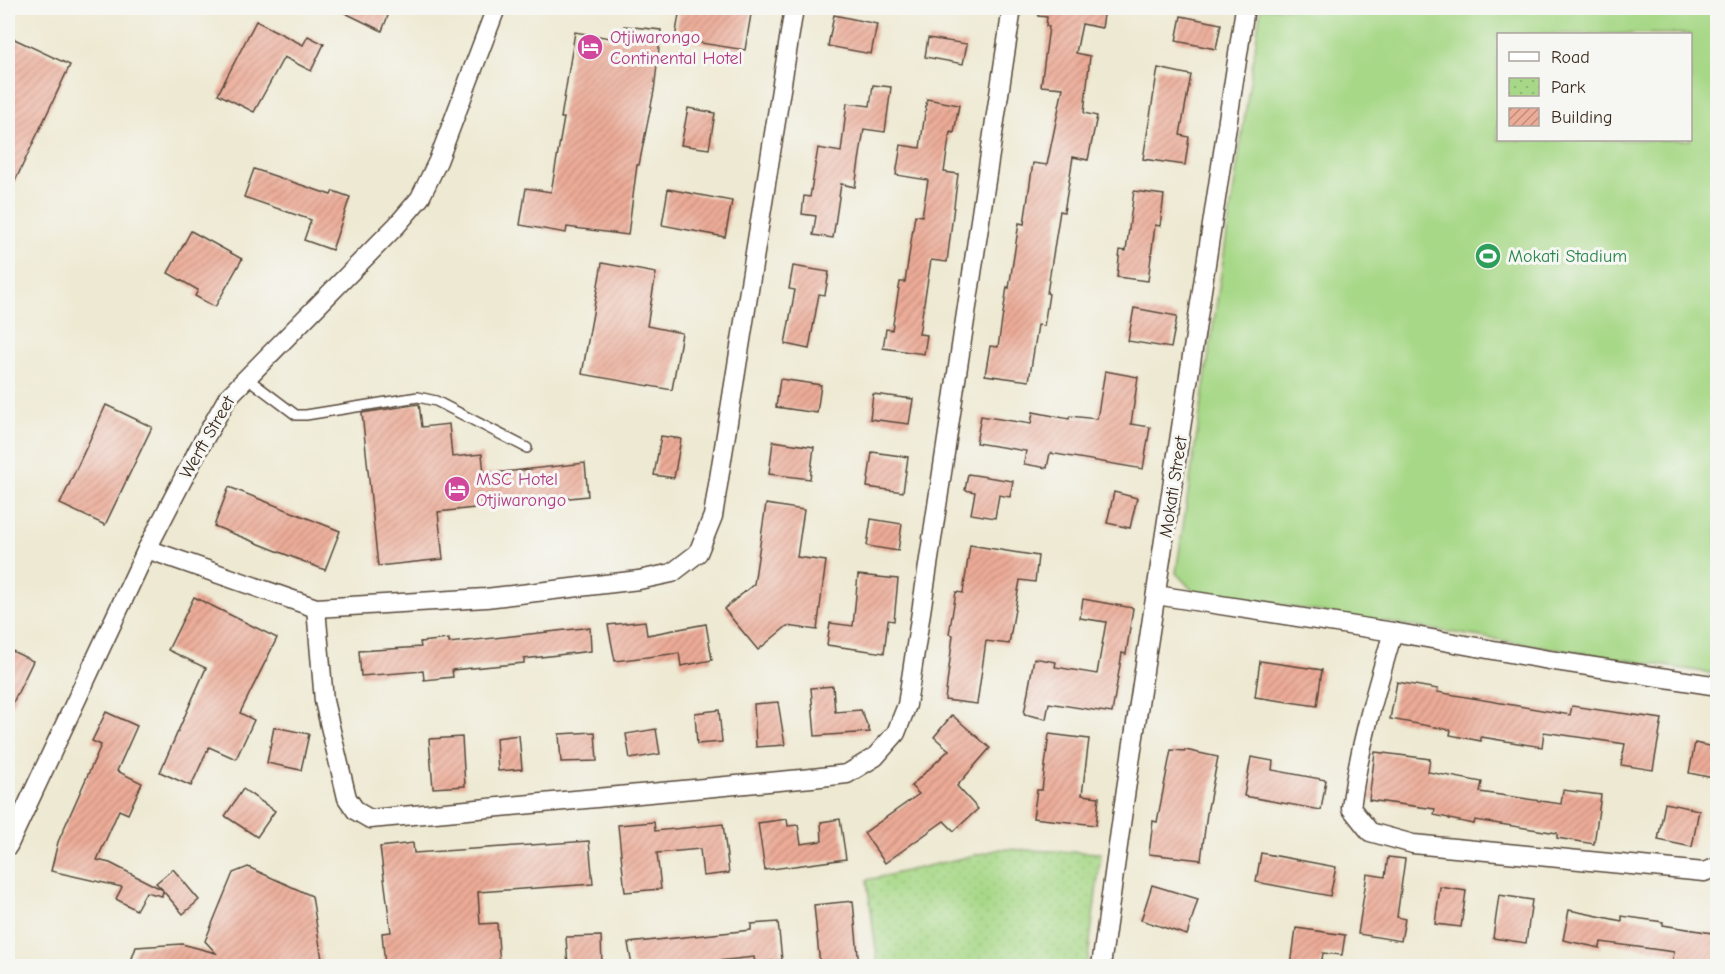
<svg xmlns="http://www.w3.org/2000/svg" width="1725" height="974" font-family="'Comic Neue',sans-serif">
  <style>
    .park { fill: url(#park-dots); stroke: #718152; stroke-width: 1.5 }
    .pitch { fill: #a7d887; stroke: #718152; stroke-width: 1.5; fill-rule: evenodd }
    .building { fill: url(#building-hatch) }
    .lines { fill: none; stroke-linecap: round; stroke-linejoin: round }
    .service-casing { stroke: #564739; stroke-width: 12 }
    .minor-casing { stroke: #564739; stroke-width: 21 }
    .service { stroke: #fff; stroke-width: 9 }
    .minor { stroke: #fff; stroke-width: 18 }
    .labels { text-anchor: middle; stroke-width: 6; stroke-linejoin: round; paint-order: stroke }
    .hotel-label { font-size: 18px; fill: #b23c85; stroke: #f6f6f2; text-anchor: start }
    .leisure-label { font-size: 18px; fill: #27864d; stroke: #f6f6f2; text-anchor: start }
    .street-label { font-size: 18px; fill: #3b2a1e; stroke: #f6f6f2 }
  </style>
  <defs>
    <pattern id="park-dots" width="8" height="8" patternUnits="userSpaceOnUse" patternTransform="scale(1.5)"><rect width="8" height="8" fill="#a7d887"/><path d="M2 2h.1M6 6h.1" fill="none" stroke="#91ba74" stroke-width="1.8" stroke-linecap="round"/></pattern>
    <pattern id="building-hatch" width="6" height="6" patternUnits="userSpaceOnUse" patternTransform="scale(1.5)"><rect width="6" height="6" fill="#edac98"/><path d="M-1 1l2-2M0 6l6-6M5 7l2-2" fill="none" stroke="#c18c7b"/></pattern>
  </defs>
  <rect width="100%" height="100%" fill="#f6f6f2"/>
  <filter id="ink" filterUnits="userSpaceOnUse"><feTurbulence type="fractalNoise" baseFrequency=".0167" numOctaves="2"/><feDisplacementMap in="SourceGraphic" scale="12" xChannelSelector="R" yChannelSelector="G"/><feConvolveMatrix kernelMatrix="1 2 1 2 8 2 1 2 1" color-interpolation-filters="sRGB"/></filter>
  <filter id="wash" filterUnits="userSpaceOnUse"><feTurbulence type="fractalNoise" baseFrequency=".008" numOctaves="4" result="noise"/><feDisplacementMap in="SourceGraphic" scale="24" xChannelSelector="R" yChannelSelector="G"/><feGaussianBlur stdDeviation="1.35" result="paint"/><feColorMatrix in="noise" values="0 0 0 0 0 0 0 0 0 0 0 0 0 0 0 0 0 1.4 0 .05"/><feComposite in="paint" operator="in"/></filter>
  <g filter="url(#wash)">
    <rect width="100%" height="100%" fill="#eee9d2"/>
    <path class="park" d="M1001,849L1101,853L1087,966H878L867,880Z"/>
    <path class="pitch" d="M1261,8H1717V674L1194,592L1176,573ZM1498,34H1690V140H1498Z"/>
    <g id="blocks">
      <g class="building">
        <path d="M335,8H391L382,31Z"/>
        <path d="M680,8H752L745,50L675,39Z"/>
        <path d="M1039,8H1105L1102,28L1082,24L1076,53L1090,56L1084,113L1097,116L1088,160L1073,157L1064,212L1060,211L1047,293L1049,294L1044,326L1038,325L1029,381L985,375L990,346L998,347L1007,287L1009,288L1019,223L1024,224L1033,163L1047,165L1063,88L1041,86L1049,27L1046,26L1047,17L1038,16Z"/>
        <path d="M834,15L877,24L871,54L828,46Z"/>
        <path d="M1181,16L1221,24L1216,49L1176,41Z"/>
        <path d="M256,21L303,45L308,36L324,44L311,71L284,57L254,112L218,94Z"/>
        <path d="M624,26L661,30L654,91L639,165H637L628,235L567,227L566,233L520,225L526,188L551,192L564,118H561L575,32L622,40Z"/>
        <path d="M8,36L70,65L8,196Z"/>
        <path d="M928,38L967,44L963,64L925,57Z"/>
        <path d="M1158,68L1191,75L1180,135L1189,137L1185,165L1143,159Z"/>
        <path d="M873,85L891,87L885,132L864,129L855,187L841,184L833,238L813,235L816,216L802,214L804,196L810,197L818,148L841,152L847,103L870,106Z"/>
        <path d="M927,99L959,105L954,133L950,132L944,172L958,174L947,262L931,260L919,334L927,335L924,354L883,348L886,329L892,330L900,282H905L915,215L922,216L928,180L896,175L901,145L920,148Z"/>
        <path d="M688,108L715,113L709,149L681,145Z"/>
        <path d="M254,169L331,195L333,191L350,197L332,250L304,240L311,220L244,197Z"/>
        <path d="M668,189L732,201L725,237L662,225Z"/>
        <path d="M1134,191L1164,195L1160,226L1155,225L1148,281L1117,277L1120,250L1126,251Z"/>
        <path d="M191,231L242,259L215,307L195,296L198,290L168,273Z"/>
        <path d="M602,263L656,273L647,326L682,333L672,390L582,374Z"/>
        <path d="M793,266L829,272L825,295L819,294L809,349L785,344L795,290L789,289Z"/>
        <path d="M1134,308L1177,316L1171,348L1128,341Z"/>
        <path d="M1105,371L1138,377L1131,424L1150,427L1143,469L1050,453L1047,468L1024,464L1026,451L976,443L981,416L1031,424L1033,412L1069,419L1070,416L1097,419Z"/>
        <path d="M780,379L821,385L817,413L776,407Z"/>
        <path d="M873,394L913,399L909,424L870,419Z"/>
        <path d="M419,404L422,427L449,424L452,457L482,454L484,474L585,463L588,496L438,512L443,559L378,566L362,413Z"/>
        <path d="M106,405L152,427L105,525L60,504Z"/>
        <path d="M661,436L681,439L674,478L654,475Z"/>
        <path d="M773,441L814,447L810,479L769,474Z"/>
        <path d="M872,452L908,457L903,492L867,487Z"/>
        <path d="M968,474L1013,481L1010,497L999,495L995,518L971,514L975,492L965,490Z"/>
        <path d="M229,487L340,531L325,570L214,526Z"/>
        <path d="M1114,492L1137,498L1130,528L1107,523Z"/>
        <path d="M766,504L804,510L797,557L826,561L817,630L787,626L758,650L724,609L754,584Z"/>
        <path d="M871,519L902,524L898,551L867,546Z"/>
        <path d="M970,545L1038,556L1035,582L1020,580L1009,644L986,641L977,704L945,700L953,635L949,634L956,592L963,593Z"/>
        <path d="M858,575L898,579L894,621L888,620L884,653L827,645L830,623L853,626Z"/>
        <path d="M194,597L277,638L240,713L254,720L236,759L209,747L191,786L160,772L206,668L168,650Z"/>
        <path d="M1083,599L1133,608L1126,654L1122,653L1112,713L1049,703L1046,719L1024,714L1034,658L1056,662L1055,667L1097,674L1106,622L1080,618Z"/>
        <path d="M645,621L647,635L706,624L712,660L681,666L679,653L615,661L608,625Z"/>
        <path d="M584,628H590L591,651L524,659V663L452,670L453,677L424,680L423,671L361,676L359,651L421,647L420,642L449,639V643Z"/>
        <path d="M8,649L33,661L8,713Z"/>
        <path d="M1260,661L1322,670L1317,706L1255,697Z"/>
        <path d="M1397,682L1438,689L1437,692L1570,715L1572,706L1662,719L1653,770L1621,765L1625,744L1544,732L1542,747L1481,737V741L1450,735L1451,730L1390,719Z"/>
        <path d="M833,686L835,712L861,710L870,732L815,736L811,688Z"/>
        <path d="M778,702L785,745L756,747L754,704Z"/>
        <path d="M719,710L722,742L697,744L695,713Z"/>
        <path d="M106,712L137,726L117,771L142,783L128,814L119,810L97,860L110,863L163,890L156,883L173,869L199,900L183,914L163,891L162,896L146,892L136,910L116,899L122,887L51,871L58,842L101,745L92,741Z"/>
        <path d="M952,715L990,748L957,786L978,809L954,831L944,821L885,863L864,833L919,794L911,786L949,750L934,737Z"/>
        <path d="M274,727L309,734L301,770L267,763Z"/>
        <path d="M656,729L660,754L630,759L626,734Z"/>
        <path d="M595,732L597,761L561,762L559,734Z"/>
        <path d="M1049,734L1089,739L1082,795L1099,797L1096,825L1033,818L1037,790H1042Z"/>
        <path d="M519,735L522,769L498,771L496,738Z"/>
        <path d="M462,737L465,786L433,788L429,739Z"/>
        <path d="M1695,743L1718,748V779L1689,773Z"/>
        <path d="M1171,750L1185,751V750L1218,757L1207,813L1201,860L1149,854L1153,821L1157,822Z"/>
        <path d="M1375,752L1430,759L1428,772L1482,782L1480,792L1561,804L1563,790L1601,795L1594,844L1557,838V833L1475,820L1474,824L1449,819V818L1434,815L1435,809L1369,800Z"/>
        <path d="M1251,757L1273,761L1272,770L1326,780L1321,810L1244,796Z"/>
        <path d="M243,789L275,811L257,837L225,816Z"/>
        <path d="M1665,803L1699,810L1692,847L1658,840Z"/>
        <path d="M787,819L788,826L798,825L801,844L822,841L821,822L840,819L846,859L765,870L758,823Z"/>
        <path d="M654,822L655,831L723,824L729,873L703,876L700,849L657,853L661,889L625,892L618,825Z"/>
        <path d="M589,841L593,884L478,892L480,924L497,923L500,966H385L382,933L391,932L380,847L413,843L414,853Z"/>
        <path d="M1261,853L1336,867L1330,896L1256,882Z"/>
        <path d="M1388,857L1405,859L1397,917L1405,919L1401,941L1358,934L1367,874L1385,877Z"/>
        <path d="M248,867L312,896L323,966H150L131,961L136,947L182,944L216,953L205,941L233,873Z"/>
        <path d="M1152,885L1198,899L1187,935L1141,920Z"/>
        <path d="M1440,887L1466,891L1461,927L1435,924Z"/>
        <path d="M1499,895L1532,900L1526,943L1493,938Z"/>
        <path d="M853,901L859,966H820L814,905Z"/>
        <path d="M1569,910L1622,921V916L1663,922V925L1718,934V966H1672L1674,952L1601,942L1600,948L1563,940Z"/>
        <path d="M778,922L782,960L755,963L754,957L671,966H632L628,943L751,930V924Z"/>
        <path d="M1296,928L1345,935L1342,955L1323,953L1321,966H1291Z"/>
        <path d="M601,936L602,966H568L566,937Z"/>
      </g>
    </g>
  </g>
  <g filter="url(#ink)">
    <use href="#blocks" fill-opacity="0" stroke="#564739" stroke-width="1.5"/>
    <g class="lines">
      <defs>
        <path id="service" d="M247,378L296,415H306L418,397L436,401L527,448"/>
        <g id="minor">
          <path d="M147,549L316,608L486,598L639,580L672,573L698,553L713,516L794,8"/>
          <path d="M1156,595L1393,632L1549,660L1718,686"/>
          <path d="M316,608L324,701L347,798L356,811L370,819L812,778L847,774L875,757L896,733L907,705L1012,8"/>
          <path d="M1393,632C1376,690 1359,747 1351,808L1370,832L1413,844L1704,872L1718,867"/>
          <path d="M8,846L147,549L198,450L228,397L397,225L420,198L438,161L496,8"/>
          <path d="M1101,966L1126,789L1245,8"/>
        </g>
      </defs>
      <use href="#service" class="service-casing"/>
      <use href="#minor" class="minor-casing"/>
      <use href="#service" class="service"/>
      <use href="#minor" class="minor"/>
    </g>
  </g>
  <defs>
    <symbol id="hotel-disc" viewBox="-11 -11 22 22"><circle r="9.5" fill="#d1479c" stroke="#f6f6f2"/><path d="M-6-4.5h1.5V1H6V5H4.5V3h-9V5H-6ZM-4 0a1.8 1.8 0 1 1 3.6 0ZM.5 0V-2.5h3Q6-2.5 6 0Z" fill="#fff"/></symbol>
    <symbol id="stadium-disc" viewBox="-11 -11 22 22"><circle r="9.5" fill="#2e9e5b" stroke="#f6f6f2"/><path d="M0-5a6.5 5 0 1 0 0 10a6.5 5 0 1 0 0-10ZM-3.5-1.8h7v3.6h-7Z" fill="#fff"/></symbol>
  </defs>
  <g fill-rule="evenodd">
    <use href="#hotel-disc" x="575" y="32" width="30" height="30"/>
    <use href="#stadium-disc" x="1473" y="241" width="30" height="30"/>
    <use href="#hotel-disc" x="442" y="474" width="30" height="30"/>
  </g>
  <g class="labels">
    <g class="hotel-label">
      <text x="610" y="43">Otjiwarongo<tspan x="610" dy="21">Continental Hotel</tspan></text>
      <text x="476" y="485">MSC Hotel<tspan x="476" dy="21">Otjiwarongo</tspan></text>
    </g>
    <g class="leisure-label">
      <text x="1508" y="262">Mokati Stadium</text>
    </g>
    <g class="street-label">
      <text transform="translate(207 437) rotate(-60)" y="6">Werft Street</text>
      <text transform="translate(1173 487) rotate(-81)" y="6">Mokati Street</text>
    </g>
  </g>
  <rect width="1725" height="974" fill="none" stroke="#f6f6f2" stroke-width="30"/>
  <rect x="1497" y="33" width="195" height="108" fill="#f6f6f2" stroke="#aba49d" stroke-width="1.5"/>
  <rect x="1509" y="52" width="30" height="9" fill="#ffffff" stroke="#aba49d" stroke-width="1.5"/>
  <text x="1551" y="63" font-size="18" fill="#3b2a1e">Road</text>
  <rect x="1509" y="78" width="30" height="18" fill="url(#park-dots)" stroke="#aba49d" stroke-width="1.5"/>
  <text x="1551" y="93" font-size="18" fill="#3b2a1e">Park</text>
  <rect x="1509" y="108" width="30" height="18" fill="url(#building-hatch)" stroke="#aba49d" stroke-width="1.5"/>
  <text x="1551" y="123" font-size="18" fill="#3b2a1e">Building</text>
</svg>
